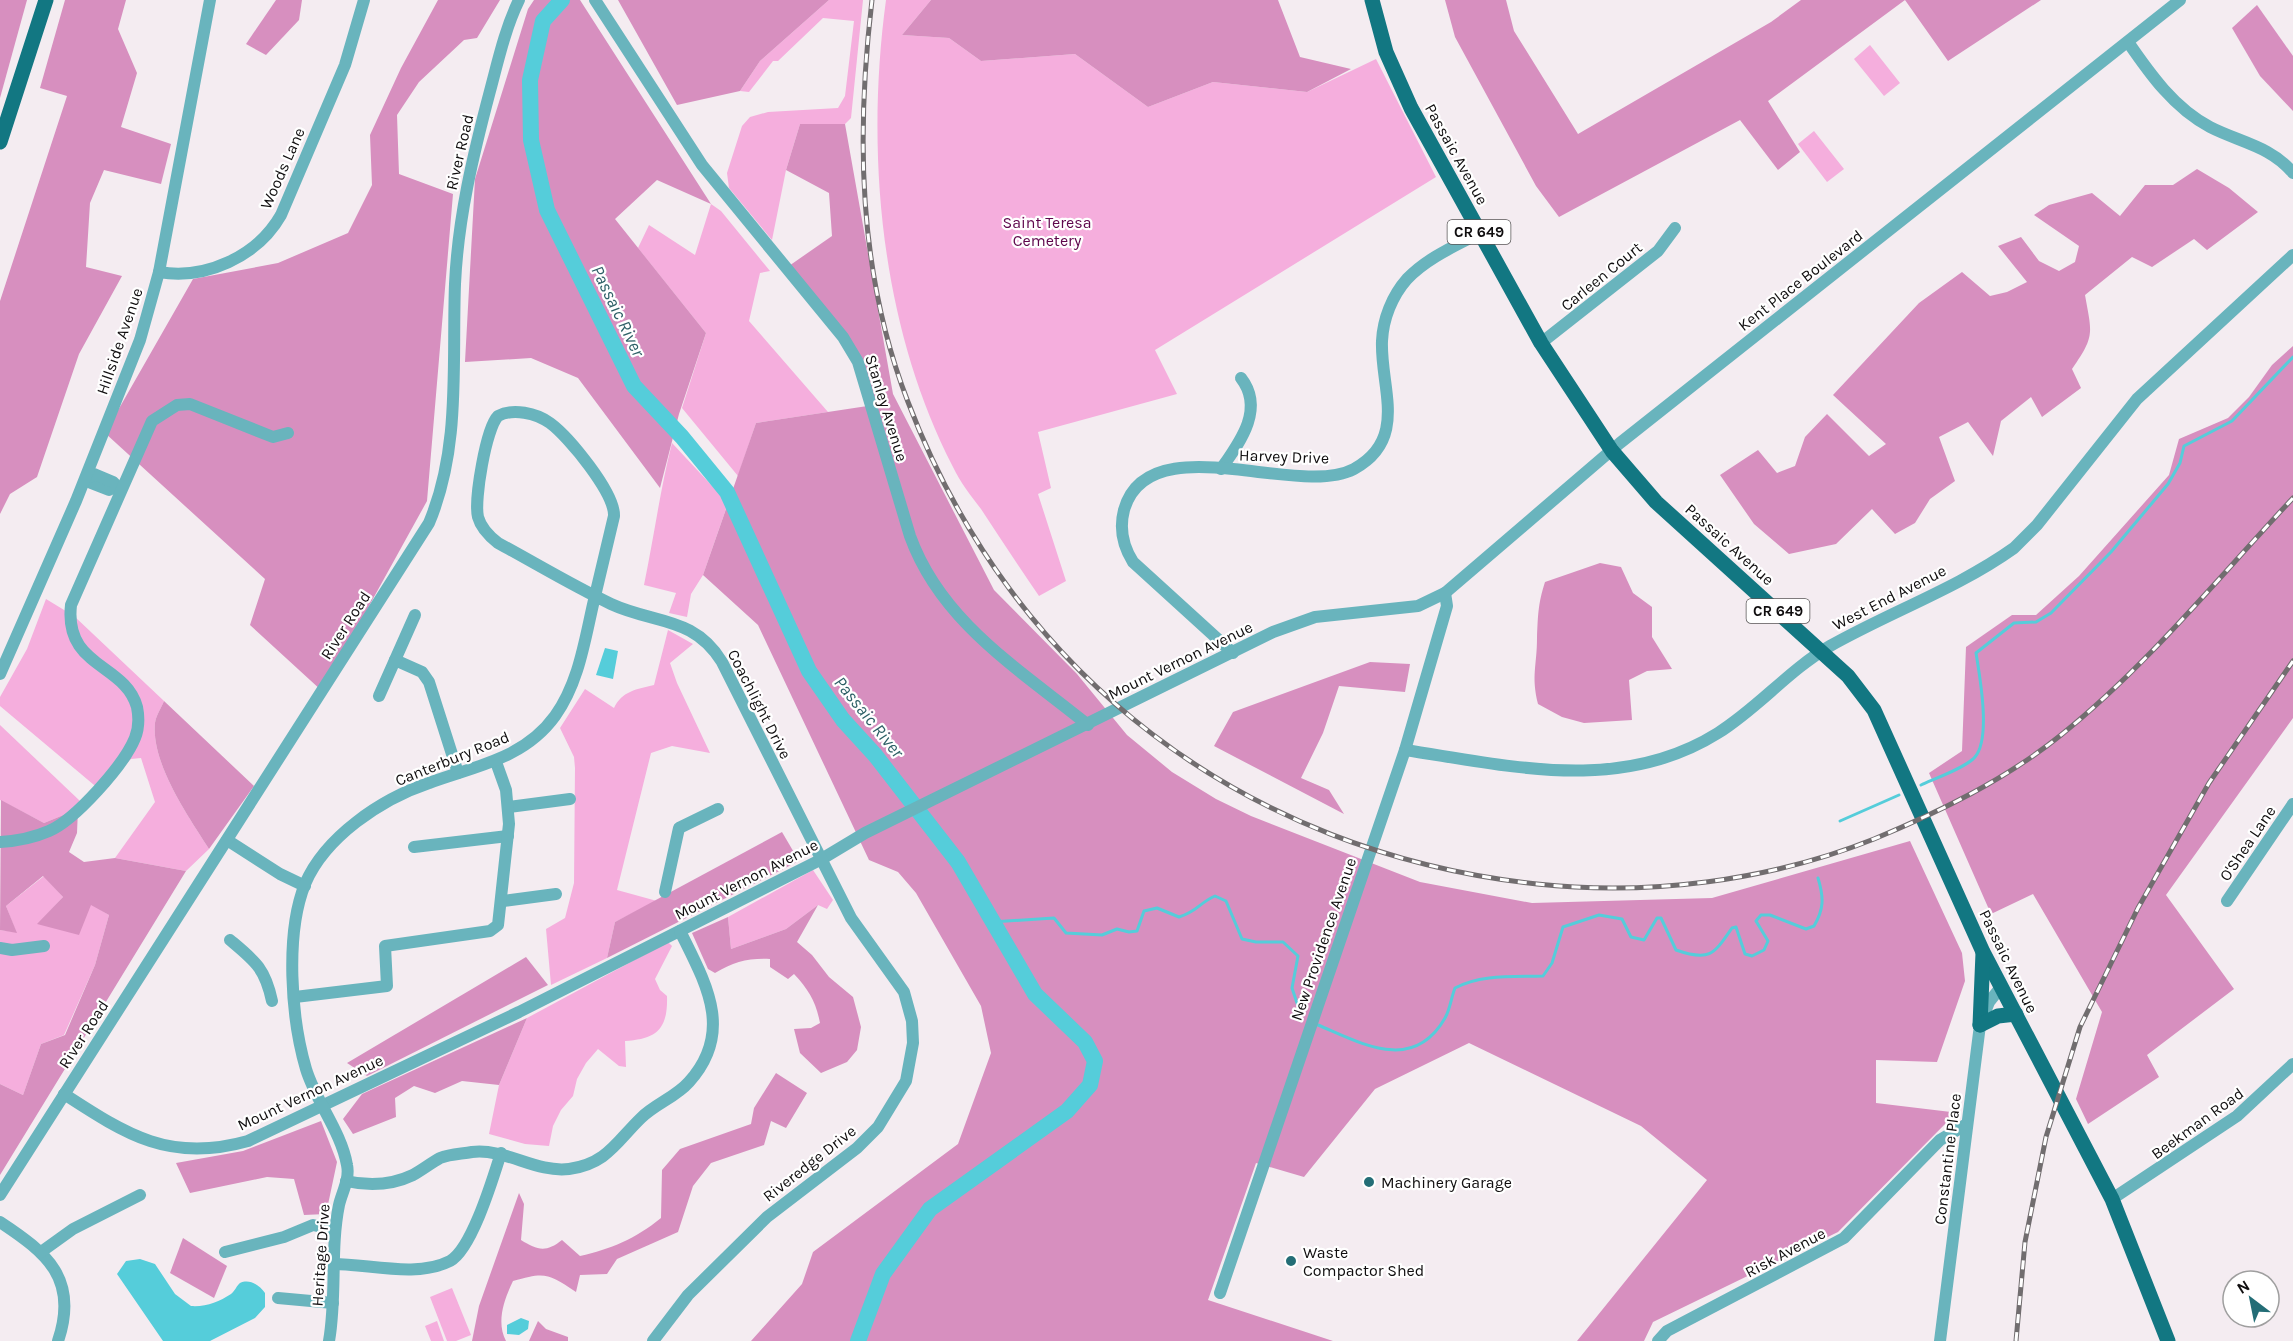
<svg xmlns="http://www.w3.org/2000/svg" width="2293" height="1341" font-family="Karla,sans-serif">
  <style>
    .green { fill: #f5aedd }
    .forest { fill: #d78fbf }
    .water { fill: #55cdda }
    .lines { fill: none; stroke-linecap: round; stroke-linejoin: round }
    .stream { stroke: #55cdda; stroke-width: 3 }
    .river { stroke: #55cdda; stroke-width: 16 }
    .minor { stroke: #69b4bd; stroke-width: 12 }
    .major { stroke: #127782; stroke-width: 15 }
    .rail-casing { stroke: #716d6f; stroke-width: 5 }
    .rail { stroke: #fff; stroke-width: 3; stroke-dasharray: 9; stroke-linecap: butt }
    .poi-dot { fill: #236d76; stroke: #fff; stroke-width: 2 }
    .labels { text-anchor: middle; stroke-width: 4.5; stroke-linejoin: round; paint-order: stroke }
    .shield { fill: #fff; stroke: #585657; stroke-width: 1.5 }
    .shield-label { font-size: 15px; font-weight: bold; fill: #100e0f }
    .street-label { font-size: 16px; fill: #100e0f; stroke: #fff }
    .park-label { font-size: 16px; fill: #5f064c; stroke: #fff }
    .poi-label { font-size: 16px; fill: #100e0f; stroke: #fff; text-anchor: start }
    .water-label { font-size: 18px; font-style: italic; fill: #2e6067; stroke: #fff }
  </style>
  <rect width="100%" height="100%" fill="#f4ecf1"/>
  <g class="green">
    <path d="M829,0H863L851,118L845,124H800L786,170L772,240L729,188L727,173L742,126L750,117L768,112L838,108L845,96L854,21L823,18L778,61H773L749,92L740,91L760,61Z"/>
    <path d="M886,0H931L902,35L949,38L981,61L1075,54L1148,107L1213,82L1307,92L1376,59L1436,177L1155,350L1177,394L1038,432L1051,488L1038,494L1066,581L1039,596C1019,567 1000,538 981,509C971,496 960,482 953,467C881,327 865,155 886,0Z"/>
    <path d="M1870,45L1900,83L1884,96L1854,59Z"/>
    <path d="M1814,131L1844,169L1827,182L1798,144Z"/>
    <path d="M711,204L721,211L770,271L760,273L749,321L828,412L756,423L738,476L682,408L706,333L638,248L649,225L695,255Z"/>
    <path d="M672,443L728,503L703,575L691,594L687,617L669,613L676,593L644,585C654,537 660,490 672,443Z"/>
    <path d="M46,599L74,616L164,701C161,708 156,716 155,723C151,763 188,816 209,849L186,871L115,858L155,802L141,758L131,759L100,790L0,706V697L27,649Z"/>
    <path d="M668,630L693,644L670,663L677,683L710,753L672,746L651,753L617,890L657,901L615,922L607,958L551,985L546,929L565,918L574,883L575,768L574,757L560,728L585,689L614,708C622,691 637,689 654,685Z"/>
    <path d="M0,725L80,801L78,809L44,823L0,800Z"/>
    <path d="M813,870L833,900L827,909L818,905L786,929L731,949L728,917Z"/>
    <path d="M44,876L63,897L38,924L91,904L109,915L95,965L64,1035L41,1044L23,1095L0,1084V930L16,932L6,906Z"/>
    <path d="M668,942L672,946L655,979L660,990L667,996C668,1029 657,1039 625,1041L626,1067L619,1066L598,1049L586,1063L577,1079L573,1096L561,1110L553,1126L549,1146L525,1144L489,1134L499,1085L527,1018Z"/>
    <path d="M452,1288L471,1335L456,1341H447L430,1297Z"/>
    <path d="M437,1321L444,1341H431L425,1326Z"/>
  </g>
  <g class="forest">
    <path d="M0,0H27L0,98Z"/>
    <path d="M65,0H126L118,29L137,73L121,127L171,144L161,184L104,170L90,203L86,267L122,276L79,354L37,477L10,494L0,514V301L67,96L40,88Z"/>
    <path d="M276,0H302L299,20L266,55L246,44Z"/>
    <path d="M438,0H500L477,38L464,40L419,82L397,115L399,174L453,194L427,501L322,691L250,625L265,579L105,433L193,279L278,263L348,233L372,185L370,135L401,68Z"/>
    <path d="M534,0H580L711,204L657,180L615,219L706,333L679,414L660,488L578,378L531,358L465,362L475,179L528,9Z"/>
    <path d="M618,0H829L760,61L740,91L677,105Z"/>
    <path d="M931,0H1278L1300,57L1351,69L1307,92L1213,82L1148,107L1075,54L981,61L949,38L902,35Z"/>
    <path d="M1445,0H1506L1514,31L1578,134L1771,22L1801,0H2041L1948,61L1905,0L1768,101L1800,152L1778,170L1740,120L1559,217L1536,186L1455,37Z"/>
    <path d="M2257,5L2293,56V111L2260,76L2232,28Z"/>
    <path d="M800,124H845L893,394L994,590L1077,674L1127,735L1172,772L1216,799L1251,816L1420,882L1532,903L1712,898L1910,841L1962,953L1965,981L1937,1062L1876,1060V1103L1951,1112L1949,1120L1838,1232L1653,1322L1644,1341H1577L1707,1180L1641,1126L1469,1043L1375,1089L1304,1177L1256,1163L1208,1300L1333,1341H751L802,1284L813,1252L958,1144L991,1053L981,1006L916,893L898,872L869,860L758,625L703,575L756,423L874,405L852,346L786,268L832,236L829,193L786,170Z"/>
    <path d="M2197,169L2229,188L2258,212L2207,250L2194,239L2152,267L2132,257L2085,295C2092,334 2095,336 2072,369L2081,388L2042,417L2031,397L2001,421L1993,456L1968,422L1939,437L1955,481L1930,499L1915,523L1895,534L1872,509L1836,544L1789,554L1754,524L1720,475L1758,450L1777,473L1795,466L1805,437L1827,414L1869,456L1886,444L1833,395L1919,303L1962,272L1990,296L2007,292L2027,282L1998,246L2021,237L2039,261L2059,271L2075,262L2079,246L2034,215L2049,205L2092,193L2120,216L2145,185H2173Z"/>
    <path d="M2293,346V718L2166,895L2234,989L2147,1055L2159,1077L2088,1124L2076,1099L2102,1012L2033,894L1991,914L1929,773L1962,751L1966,647L2012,615H2036L2079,576L2169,475L2179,439L2228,418L2249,397L2272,365Z"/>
    <path d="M1600,563L1621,567L1633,593L1652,607V637L1672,669L1647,671L1629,680L1632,720L1584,723L1562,717L1538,704C1531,675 1537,666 1537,638C1538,615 1538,604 1545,582Z"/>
    <path d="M1370,662L1410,664L1405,692L1339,686L1323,733L1301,778L1329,790L1344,814L1214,746L1233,712Z"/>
    <path d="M164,701L254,786L209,849C188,816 151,763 155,723C156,716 161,708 164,701Z"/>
    <path d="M1,800L44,823L78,809L77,833L69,852L84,862L115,858L186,871L0,1175V1084L23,1095L41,1044L65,1035L95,965L109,915L91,905L79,935L37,924L63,897L43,876L6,906L17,933L0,930Z"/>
    <path d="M782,832L799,861L607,958L615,922Z"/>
    <path d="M818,905L797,942L812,955L829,977L853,997L861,1027L857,1050L847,1062L821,1073L800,1053L794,1029L811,1028L820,1023C816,1002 809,990 794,974L788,979L770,967V959C748,958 734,962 715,973L708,969L692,933L728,917L731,949L786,929Z"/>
    <path d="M526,957L548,985L367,1076L347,1063Z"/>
    <path d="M527,1018L499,1085L462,1081L435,1093L414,1086L395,1098L396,1117L353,1134L343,1119L362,1094Z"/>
    <path d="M776,1073L807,1093L786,1128L771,1121L764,1145L711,1163L693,1186L678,1232L617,1259L607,1274L580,1275L576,1292C548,1273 545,1272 513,1281C504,1300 496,1322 506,1341H472L479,1306L519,1193L524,1204L521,1240C537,1250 546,1253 562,1240L580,1256C611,1249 635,1239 661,1218L662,1170L680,1149L751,1124L754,1108Z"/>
    <path d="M321,1121L337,1162L326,1214L304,1215L294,1179L267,1177L190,1193L176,1163L243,1151Z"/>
    <path d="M183,1238L227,1266L214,1298L170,1273Z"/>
    <path d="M538,1321L546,1329L568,1337V1341H529Z"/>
  </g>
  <g class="water">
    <path d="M605,648L618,651L613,679L596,675Z"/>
    <path d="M140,1259L155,1264L175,1294L191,1306C206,1307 219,1302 231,1294C235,1291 237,1285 240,1283C250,1278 260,1286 265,1293V1307L255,1318L210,1341H163L117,1274L126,1261Z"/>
    <path d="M521,1318L529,1321L528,1329L519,1335L507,1334V1325Z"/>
  </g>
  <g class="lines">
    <g class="stream">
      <path d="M1921,785C1934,779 1967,767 1975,757C1991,738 1980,678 1976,653L2014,623L2036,622L2051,613L2111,552L2168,484L2180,463L2184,446L2232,421L2293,357"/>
      <path d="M1840,821L1899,795"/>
      <path d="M992,922L1054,918L1066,933L1102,935L1117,929L1129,932L1137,931L1144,911L1157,908L1179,917C1198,911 1199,903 1215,896L1226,901L1242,939L1256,942H1283L1298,956L1292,988L1301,1015"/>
      <path d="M1318,1025C1361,1043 1413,1074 1445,1018C1450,1010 1451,998 1455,988C1481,974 1514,977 1543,976L1552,963L1563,927L1599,915L1622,919L1631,937L1644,940L1657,918H1661L1676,950C1710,962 1714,954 1732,928L1736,927L1745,954L1752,956L1764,950L1768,941L1756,921L1761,915H1770L1806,929L1814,926C1824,909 1824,898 1818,878"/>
    </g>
    <path class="river" d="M562,0L543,21L530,80L531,140L547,210L634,386L682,437L727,492L809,671L843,720L875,755L958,862L1035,994L1085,1042L1095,1061L1090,1085L1067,1111L930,1209L883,1274L858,1341"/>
    <g class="minor">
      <path d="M595,0L702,165L843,337L858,362L910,536C941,622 1019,669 1088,725"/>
      <path d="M2128,42C2150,74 2174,108 2210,127C2239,142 2271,146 2293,173"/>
      <path d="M159,272C205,280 257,257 281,215L345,65L364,0"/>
      <path d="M1541,343L1658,251L1675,228"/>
      <path d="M1221,469C1240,442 1265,409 1241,378"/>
      <path d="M87,476L91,483L109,490L115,487"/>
      <path d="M90,477L94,474L113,482L120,489"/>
      <path d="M1233,653L1133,562C1123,546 1119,529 1124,510C1148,424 1298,499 1354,469C1409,439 1380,387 1382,341C1383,319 1392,296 1407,279C1427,258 1455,246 1480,233"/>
      <path d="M395,660L422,672L429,682L458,773"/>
      <path d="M0,674L76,501L140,340L159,272L210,0"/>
      <path d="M379,696L415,615"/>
      <path d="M1405,750C1511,766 1621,794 1718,733C1758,708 1789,670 1830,646C1890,612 1958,588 2014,548L2037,525L2137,399L2293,255"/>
      <path d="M509,807L570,799"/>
      <path d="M227,840L280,874L305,886"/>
      <path d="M0,842C17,841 33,838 49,831C75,820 124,765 135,738C139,728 139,717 137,707C125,663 64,668 71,605L152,421L177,405L190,404L273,437L288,433"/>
      <path d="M414,847L508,836"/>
      <path d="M665,892L679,828L718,809"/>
      <path d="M503,901L556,894"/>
      <path d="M2227,901L2293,804"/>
      <path d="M230,940C255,961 265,968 272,1001"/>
      <path d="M0,948L12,950L44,946"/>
      <path d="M295,997L387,986L385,946L490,931L498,925L509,824L506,790L496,762"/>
      <path d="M64,1094C127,1135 170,1163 248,1141L519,1012L820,860L865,833L1273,632L1315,617L1418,606L1445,593L1620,443L2180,0"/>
      <path d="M346,1181C368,1186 392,1185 413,1175C422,1170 431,1163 440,1158C450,1154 461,1154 472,1152C506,1148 535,1173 569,1169C607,1164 617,1141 641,1118C655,1104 676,1097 689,1082C735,1031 705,982 680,931"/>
      <path d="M0,1195L429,523C461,447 452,364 455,284C458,218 473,155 490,91C498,61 505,29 519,0"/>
      <path d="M2112,1199L2237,1116L2293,1064"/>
      <path d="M0,1222C47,1253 79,1279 58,1341"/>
      <path d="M41,1252L73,1229L140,1195"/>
      <path d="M225,1252L284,1237L313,1225L335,1230"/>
      <path d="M334,1264C369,1264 417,1278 450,1261C472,1249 493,1178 501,1153"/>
      <path d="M1220,1293L1405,750L1447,606L1445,593"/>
      <path d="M278,1298L333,1303"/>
      <path d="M329,1341C337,1296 330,1249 339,1205C342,1192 350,1179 347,1165C341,1131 316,1102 306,1069C291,1018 285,934 305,884C325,837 381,799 429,783C475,766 524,759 555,716C580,681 585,637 595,596L614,516C615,493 569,437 550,423C536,413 513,408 498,416C486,428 474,500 478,517C481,528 489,536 498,543C535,563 573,586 611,604C654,624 694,616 722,662L851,918L904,992L912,1021L913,1043L906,1081L878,1127L857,1148L767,1217L688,1295L653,1341"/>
      <path d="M1658,1341L1667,1331L1844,1238L1940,1140L1967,1124"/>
      <path d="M1940,1341L1980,1025L1989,1002L2001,987"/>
    </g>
    <g class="major">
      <path d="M1372,0L1386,52L1411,108L1541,343L1612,451L1656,502L1848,676L1874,710L1983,952L2112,1199L2168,1341"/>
      <path d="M0,142L46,0"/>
      <path d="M1980,1025L1983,953"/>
      <path d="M1980,1025L1998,1016L2016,1014"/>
    </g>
    <defs>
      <g id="rail">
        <path d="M872,0C856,135 858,273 908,402C1012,676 1246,853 1537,884C1649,896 1769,881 1874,839C1939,812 2005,780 2061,735C2147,666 2218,578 2293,498"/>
        <path d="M2016,1341L2025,1242L2046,1137L2080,1027L2138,908L2209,783L2293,661"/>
      </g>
    </defs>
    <use href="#rail" class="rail-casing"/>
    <use href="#rail" class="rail"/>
  </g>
  <g class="poi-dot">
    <circle cx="1369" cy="1182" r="6"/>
    <circle cx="1291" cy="1261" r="6"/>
  </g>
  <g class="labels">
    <g class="shield">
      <rect x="1447.5" y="220" width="63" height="24" rx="4.5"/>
      <rect x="1746.5" y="599" width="63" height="24" rx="4.5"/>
    </g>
    <g class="shield-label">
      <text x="1479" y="237">CR 649</text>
      <text x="1778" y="616">CR 649</text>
    </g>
    <g class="street-label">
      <text transform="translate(459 152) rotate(-77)" y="6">River Road</text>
      <text transform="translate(1457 154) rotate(61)" y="6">Passaic Avenue</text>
      <text transform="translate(282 168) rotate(-66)" y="6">Woods Lane</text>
      <text transform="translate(1601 276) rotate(-39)" y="6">Carleen Court</text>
      <text transform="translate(1800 280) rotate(-38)" y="6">Kent Place Boulevard</text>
      <text transform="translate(119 341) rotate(-71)" y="6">Hillside Avenue</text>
      <text transform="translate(887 408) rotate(73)" y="6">Stanley Avenue</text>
      <text transform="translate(1284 456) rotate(2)" y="6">Harvey Drive</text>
      <text transform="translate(1730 544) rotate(42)" y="6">Passaic Avenue</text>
      <text transform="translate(1889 597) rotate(-27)" y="6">West End Avenue</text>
      <text transform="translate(345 625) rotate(-57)" y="6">River Road</text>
      <text transform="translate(1180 660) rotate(-26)" y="6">Mount Vernon Avenue</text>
      <text transform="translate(760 704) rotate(63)" y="6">Coachlight Drive</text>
      <text transform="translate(452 758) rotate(-22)" y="6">Canterbury Road</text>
      <text transform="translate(2247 843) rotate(-56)" y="6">O'Shea Lane</text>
      <text transform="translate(746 879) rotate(-27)" y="6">Mount Vernon Avenue</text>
      <text transform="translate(1323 939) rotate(-71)" y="6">New Providence Avenue</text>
      <text transform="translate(2009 961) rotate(64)" y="6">Passaic Avenue</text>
      <text transform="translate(83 1034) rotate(-57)" y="6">River Road</text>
      <text transform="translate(310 1092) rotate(-25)" y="6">Mount Vernon Avenue</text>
      <text transform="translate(2197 1123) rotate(-36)" y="6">Beekman Road</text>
      <text transform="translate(1947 1159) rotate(-83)" y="6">Constantine Place</text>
      <text transform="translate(809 1163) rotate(-38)" y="6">Riveredge Drive</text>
      <text transform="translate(1785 1252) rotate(-28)" y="6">Risk Avenue</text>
      <text transform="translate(320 1255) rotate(-86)" y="6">Heritage Drive</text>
    </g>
    <g class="park-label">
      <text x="1047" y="228">Saint Teresa<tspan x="1047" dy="18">Cemetery</tspan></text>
    </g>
    <g class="poi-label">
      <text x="1381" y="1188">Machinery Garage</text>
      <text x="1303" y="1258">Waste<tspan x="1303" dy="18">Compactor Shed</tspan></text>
    </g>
    <g class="water-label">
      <text transform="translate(618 311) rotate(64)" y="6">Passaic River</text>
      <text transform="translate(869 717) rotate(51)" y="6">Passaic River</text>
    </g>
  </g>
  <g transform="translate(2251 1299) rotate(328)"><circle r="28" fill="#ffffff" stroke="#9f9f9f" stroke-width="1.5"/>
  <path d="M0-4.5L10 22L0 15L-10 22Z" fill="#236d76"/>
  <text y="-9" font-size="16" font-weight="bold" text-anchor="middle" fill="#100e0f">N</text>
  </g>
</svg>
